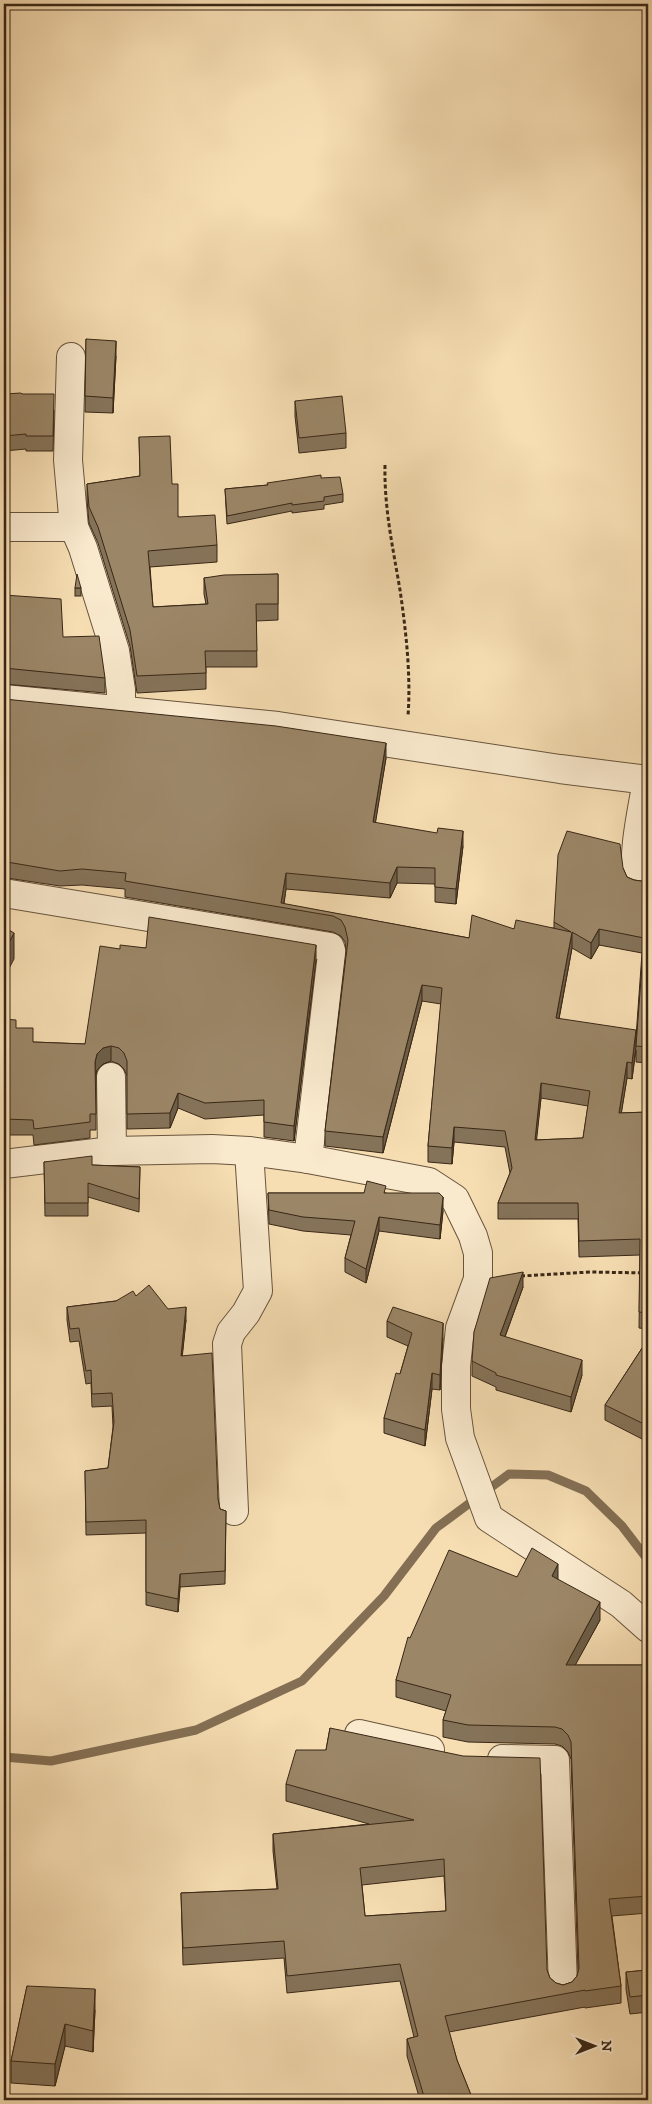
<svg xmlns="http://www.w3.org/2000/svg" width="652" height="2104" font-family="'IM FELL DW Pica',serif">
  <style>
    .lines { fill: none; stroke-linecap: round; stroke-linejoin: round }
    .stream { stroke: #846f54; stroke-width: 9 }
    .minor-casing { stroke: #68543d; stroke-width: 30 }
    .path { stroke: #392716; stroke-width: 3; stroke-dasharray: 4 2.5; stroke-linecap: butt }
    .minor { stroke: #f9e9cd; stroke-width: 28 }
    .wall { fill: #857359; stroke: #392716; fill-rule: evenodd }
    .shaded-wall { fill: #6c5e48; stroke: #392716 }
    .building { fill: #9b8667; stroke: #392716; fill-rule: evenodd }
  </style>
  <rect width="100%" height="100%" fill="#f6ddb2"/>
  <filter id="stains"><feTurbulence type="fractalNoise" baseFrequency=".004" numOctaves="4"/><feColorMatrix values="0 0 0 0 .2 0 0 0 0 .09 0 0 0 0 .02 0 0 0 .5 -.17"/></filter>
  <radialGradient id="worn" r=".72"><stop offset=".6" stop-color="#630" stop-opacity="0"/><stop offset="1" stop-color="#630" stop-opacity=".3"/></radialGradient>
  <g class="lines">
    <path class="stream" d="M4,1757L51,1761L196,1730L302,1681L384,1596L436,1528L509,1474L548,1475L586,1491L622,1526L648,1560"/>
    <defs>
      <g id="minor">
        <path d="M4,527H74L68,460L71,357"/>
        <path d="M74,527L83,548L115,651L121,690V710"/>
        <path d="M4,699L278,726L560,769L648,780"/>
        <path d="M647,780C643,807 631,855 638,881L648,883"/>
        <path d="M4,893L330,947L332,954L308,1159"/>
        <path d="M111,1077L112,1151"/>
        <path d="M4,1164L112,1151L212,1149L249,1151L308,1159L429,1182L455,1199L473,1236L478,1253V1279L460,1328L456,1366V1409L460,1438L489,1518L621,1604L648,1628"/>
        <path d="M234,1511L227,1344L231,1332L246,1313L258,1291L249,1151"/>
        <path d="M359,1734L430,1750"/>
        <path d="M502,1759L555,1760L563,1986"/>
      </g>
    </defs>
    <use href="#minor" class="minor-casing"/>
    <g class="path">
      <path d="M385,465C384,508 393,548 400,590C406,631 411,675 408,716"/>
      <path d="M521,1276L590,1272L648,1273"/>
    </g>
    <use href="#minor" class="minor"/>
  </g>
  <g class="wall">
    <path d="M4,305L7,335V347L4,348Z"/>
    <path d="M86,339L116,356L113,413L85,412Z"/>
    <path d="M4,394H22L54,410L53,451H26V449L4,451Z"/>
    <path d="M295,401L346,433V448L299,453L295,416Z"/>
    <path d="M139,437L172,484L178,517L217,545V562L150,567L153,607L206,604L204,594V578L278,574V620L256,621L257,667H206V689L137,693L130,646L98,543L89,523L87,500V484L140,476Z"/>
    <path d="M321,478L343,494V502L324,505V509L292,513V511L227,524L225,489L268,485Z"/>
    <rect x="75" y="588" width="6" height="8"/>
    <path d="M4,595L63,637L105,678V693L4,684Z"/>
    <path d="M4,699L386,758L375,823L463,846L456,904L435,902V884L397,883L390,898L286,889L284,904L469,938L514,929L554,928V922L623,868L627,877L634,880L648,882V1063L636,1062V1050L632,1079L627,1078L621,1113L648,1112V1329L639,1328L640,1255L579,1257L578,1219H498V1203L510,1173L505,1147L454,1142L452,1164L428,1162V1146L441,1004L422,1001L383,1153L325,1146V1131L346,950L345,942L341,936L333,932L125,897V889L82,885L60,886L7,878H4ZM599,945L642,953L636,1037L559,1019L572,948L591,959ZM541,1098L588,1106L583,1138L536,1140Z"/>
    <path d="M146,948L316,960L294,1141L264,1137V1115L205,1119L178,1108L170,1128L127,1129V1076L124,1069L119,1064L111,1061L103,1064L97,1070L96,1076V1130H90V1138L34,1145L33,1135H4V1019L33,1042L85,1044L120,949Z"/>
    <path d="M44,1162L92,1165L140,1167L139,1212L88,1197V1216H45Z"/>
    <path d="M268,1193H386L443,1211L440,1239L379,1231L366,1283L345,1272V1258L351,1235L303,1231L269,1224Z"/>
    <path d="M523,1287L505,1337L582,1375L571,1412L496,1390V1387L472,1376V1361Z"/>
    <path d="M136,1296L168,1309L186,1320L182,1356L218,1499L220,1509L226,1511L225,1584L180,1587L178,1612L146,1605V1533L86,1535L85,1471L108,1468L113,1427L112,1406L92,1407L91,1383L86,1384L79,1341L70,1342L67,1320V1307L116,1301Z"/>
    <path d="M387,1321L443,1338L440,1390L432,1389L425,1446L384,1433V1418L400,1374L408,1346L387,1337Z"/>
    <path d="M648,1339V1364L644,1440L605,1420V1405Z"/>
    <path d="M517,1577L558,1580L600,1620L575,1665H648V1913L612,1916L621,1986V2003L585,2008V2007L449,2032L457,2060L473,2100H420L407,2056V2039L414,2037L400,1981L287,1993L284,1958L183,1965L181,1893L277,1889L273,1851V1834L369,1824L286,1801V1784L326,1750L330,1728L547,1970L550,1978L556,1983L563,1985L572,1982L577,1976L578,1971L571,1759L568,1752L562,1746L555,1744L468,1742L443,1737V1720L446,1711L396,1697V1680L410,1638ZM444,1876L446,1911L365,1916L362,1885Z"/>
    <path d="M648,1970V2012L630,2014L626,1989V1972Z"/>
    <path d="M27,1986L95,2010L93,2052L65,2046L55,2086L11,2083V2061Z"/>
  </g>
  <g class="shaded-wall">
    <path d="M116,341V356L113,413V398Z"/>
    <path d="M386,743V758L373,838V822Z"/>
    <path d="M463,831V846L456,904V889Z"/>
    <path d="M397,867V883L390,898V883Z"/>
    <path d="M286,873V889L283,908L281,903Z"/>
    <path d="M599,929V945L591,959V943Z"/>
    <path d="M572,932V948L556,1034V1018Z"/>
    <path d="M14,933V959L4,978V952Z"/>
    <path d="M316,945V960L294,1141V1126Z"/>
    <path d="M422,985V1001L383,1153V1137Z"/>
    <path d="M636,1030V1046L632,1079V1063Z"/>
    <path d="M111,1046V1061L103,1064L97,1070L95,1077V1062L97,1054L103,1048Z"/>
    <path d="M627,1062V1078L619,1128V1113Z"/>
    <path d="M541,1083V1098L535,1155V1140Z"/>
    <path d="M178,1093V1108L170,1128V1113Z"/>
    <path d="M454,1127V1142L452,1164V1148Z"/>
    <path d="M443,1197V1211L440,1239V1225Z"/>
    <path d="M379,1217V1231L366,1283V1269Z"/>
    <path d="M523,1272V1287L500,1350V1335Z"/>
    <path d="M186,1307V1320L181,1369V1356Z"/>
    <path d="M443,1323V1338L440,1390V1375Z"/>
    <path d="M648,1348V1364L644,1440V1424Z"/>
    <path d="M582,1360V1375L571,1412V1397Z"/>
    <path d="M432,1373V1389L425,1446V1430Z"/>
    <path d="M558,1564V1582L552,1576Z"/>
    <path d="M180,1574V1587L178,1612V1599Z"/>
    <path d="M600,1602V1620L566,1682V1665Z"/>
    <path d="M95,1989V2010L93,2052V2031Z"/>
    <path d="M65,2024V2046L55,2086V2064Z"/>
  </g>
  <g class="building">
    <path d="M4,305L7,335H4Z"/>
    <path d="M86,339L116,341L113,398L85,396Z"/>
    <path d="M21,393L22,394H54L53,436H26V434L4,436V394Z"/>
    <path d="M342,396L346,433L299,438L295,401Z"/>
    <path d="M170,436L172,484H178V517L215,515L217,545L148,551L153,607L208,604L204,578L224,575L278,574V604H256L257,651H205L206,673L137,676L130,630L98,527L89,507L87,484L140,476L139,437Z"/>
    <path d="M321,475V478L340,477L343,494L324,497V501L292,505V503L227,516L225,489L268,485L267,483Z"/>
    <path d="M77,574L81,588H75Z"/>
    <path d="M4,595L61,599L63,637L99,636L105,678L4,668Z"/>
    <path d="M4,699L276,726L386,743L373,822L437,833L438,828L463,831L456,889L435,887V868L397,867L390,883L286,873L281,903L469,938L472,915L514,929L516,920L571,932L554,922L558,855L567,831L620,844L623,868L627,877L634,880L648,882V1047L636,1046L644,938L599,929L591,943L572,932L556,1018L636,1030L632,1063L627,1062L619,1113L648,1112V1313L639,1312L640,1239L579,1241L578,1203H498L512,1168L505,1131L454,1127L452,1148L428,1146L442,988L422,985L383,1137L325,1131L348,940L345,927L341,920L333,916L125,881L126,873L82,869L60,871L7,862H4ZM541,1083L590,1091L583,1138L535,1140Z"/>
    <path d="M149,917L316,945L294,1126L264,1122V1100L205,1103L178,1093L170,1113L127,1114V1061L124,1053L119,1048L111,1046L103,1048L97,1054L95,1062L96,1114H90V1122L34,1129L33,1120L4,1119V1019L16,1020V1028H33V1042L85,1044L100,946L120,949V945L146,948Z"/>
    <path d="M4,927L14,933L4,952Z"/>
    <path d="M92,1156V1165L140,1167L139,1199L88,1183V1203H45L44,1162Z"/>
    <path d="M367,1181L386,1186L384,1193H439L443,1197L440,1225L379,1217L366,1269L345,1258L355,1221L303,1217L269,1210L268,1193H364Z"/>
    <path d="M523,1272L500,1335L582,1360L571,1397L496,1375V1373L472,1361L474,1332L490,1278Z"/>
    <path d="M149,1285L168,1309L186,1307L181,1356L212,1353L218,1499L220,1509L226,1511L225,1571L180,1574L178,1599L146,1592V1520L86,1522L85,1471L108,1468L114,1422L112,1393L92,1394L91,1370L86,1371L79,1328L70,1329L67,1307L116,1301L133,1291L136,1296Z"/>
    <path d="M393,1307L443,1323L440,1375L432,1373L425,1430L384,1418L396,1373L400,1374L412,1333L387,1321Z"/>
    <path d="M648,1339V1348L644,1424L605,1405Z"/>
    <path d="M532,1548L558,1564L552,1576L600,1602L566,1665H648V1896L609,1899L621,1986L585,1991V1990L445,2016L457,2060L473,2100H425L407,2039L418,2036L400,1964L287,1976L284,1941L183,1948L181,1893L278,1889L273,1834L414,1820L286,1784L296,1750H326L330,1728L463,1756L540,1758L547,1970L550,1978L556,1983L563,1985L572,1982L577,1976L579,1968L571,1742L568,1735L562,1729L555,1727L468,1725L443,1720L451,1695L396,1680L408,1637L410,1638L449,1550L517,1577ZM444,1859L446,1911L365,1916L360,1868Z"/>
    <path d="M648,1970V1995L630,1997L626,1972Z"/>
    <path d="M27,1986L95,1989L93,2031L65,2024L55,2064L11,2061Z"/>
  </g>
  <rect width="652" height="2104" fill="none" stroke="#f6ddb2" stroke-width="20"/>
  <rect x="5" y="5" width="642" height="2094" fill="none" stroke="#392716" stroke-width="2.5"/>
  <rect x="10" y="10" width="632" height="2084" fill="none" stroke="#392716"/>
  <g transform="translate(594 2046) rotate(90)" stroke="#f9e9cd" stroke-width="4" paint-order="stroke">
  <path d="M0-4L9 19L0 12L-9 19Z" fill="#392716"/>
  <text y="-8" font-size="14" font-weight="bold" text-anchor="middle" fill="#392716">N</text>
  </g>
  <rect width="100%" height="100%" filter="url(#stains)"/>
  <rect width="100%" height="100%" fill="url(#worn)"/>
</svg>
